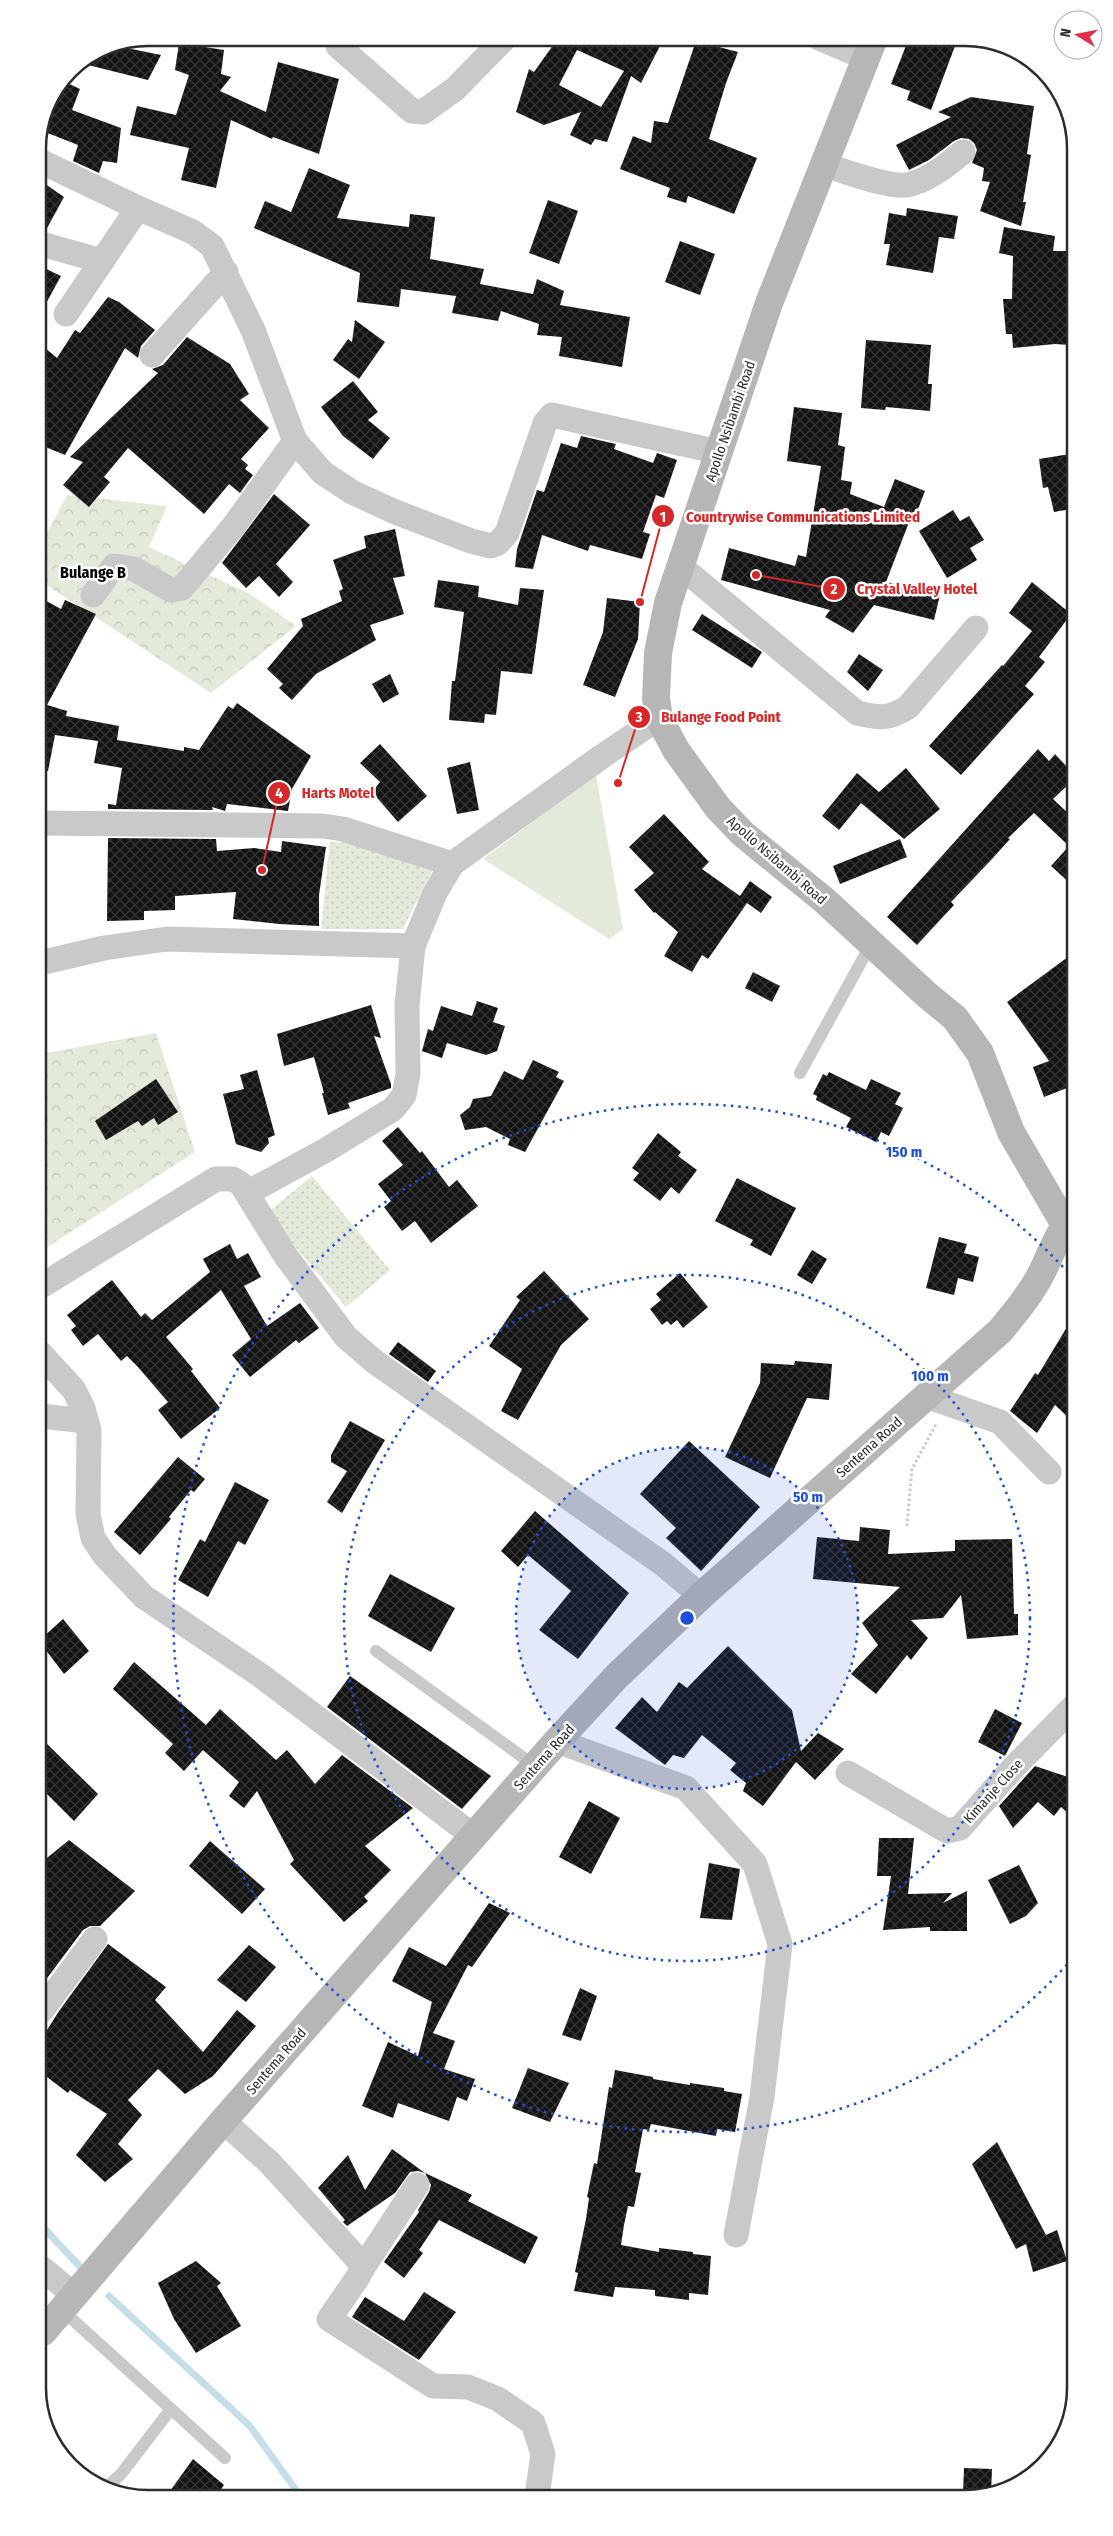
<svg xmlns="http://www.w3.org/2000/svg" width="1113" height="2536" font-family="'Fira Sans Condensed',sans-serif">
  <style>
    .grass { fill: #e3ead9 }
    .forest { fill: url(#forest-crowns) }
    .garden { fill: url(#garden-dots) }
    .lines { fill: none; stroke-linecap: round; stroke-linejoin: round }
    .stream { stroke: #c5deea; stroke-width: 7 }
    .building { fill: url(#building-cross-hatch); fill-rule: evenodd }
    .path { stroke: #c9c9c9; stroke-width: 3; stroke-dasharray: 2.5 2.5; stroke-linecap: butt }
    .lane { stroke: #c9c9c9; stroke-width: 12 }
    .street { stroke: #c9c9c9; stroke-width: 25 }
    .secondary { stroke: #b6b6b6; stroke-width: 28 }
    .ring { fill: none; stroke: #1d4ed8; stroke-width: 2.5; stroke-dasharray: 2.5 5 }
    .labels { text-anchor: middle; stroke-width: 5; stroke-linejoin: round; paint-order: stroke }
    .street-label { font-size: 14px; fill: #2c2c2c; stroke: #fff }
    .quarter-label { font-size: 16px; font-weight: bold; fill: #000; stroke: #fff }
    .rim { fill: none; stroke: #2c2c2c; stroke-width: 2.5 }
    .centre { fill: #1d4ed8; stroke: #fff; stroke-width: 2.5 }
    .ring-label { font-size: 15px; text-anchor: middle; font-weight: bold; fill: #1d4ed8; stroke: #fff; stroke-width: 5; stroke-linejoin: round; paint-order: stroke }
    .leader { fill: none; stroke: #d62828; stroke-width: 2 }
    .callout-dot { fill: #d62828; stroke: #fff; stroke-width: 2 }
    .mark-label { font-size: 15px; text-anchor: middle; font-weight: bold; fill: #fff }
    .callout-label { font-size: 15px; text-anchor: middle; font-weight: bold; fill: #d62828; stroke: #fff; stroke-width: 5; stroke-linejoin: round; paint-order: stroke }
  </style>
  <defs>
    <pattern id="forest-crowns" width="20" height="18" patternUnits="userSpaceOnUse" patternTransform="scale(1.25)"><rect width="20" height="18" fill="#e3ead9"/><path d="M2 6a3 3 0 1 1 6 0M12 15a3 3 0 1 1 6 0" fill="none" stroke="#c3c9ba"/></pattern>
    <pattern id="garden-dots" width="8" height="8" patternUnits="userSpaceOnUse" patternTransform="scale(1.25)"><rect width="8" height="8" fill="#e3ead9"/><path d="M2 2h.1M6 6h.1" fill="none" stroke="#c3c9ba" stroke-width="1.8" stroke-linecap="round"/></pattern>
    <pattern id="building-cross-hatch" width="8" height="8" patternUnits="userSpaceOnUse" patternTransform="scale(1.25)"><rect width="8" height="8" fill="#131313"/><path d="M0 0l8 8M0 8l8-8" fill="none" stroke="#363636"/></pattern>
  </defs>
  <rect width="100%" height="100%" fill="#fff"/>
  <path class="grass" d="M596,774L623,929L609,939L483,859Z"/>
  <g class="forest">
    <path d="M67,495L167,506L149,547L250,594L296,626L211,693L39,580V549Z"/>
    <path d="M156,1033L195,1152L41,1251L40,1054Z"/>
  </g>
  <g class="garden">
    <path d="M330,842L356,843L436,863L403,929H321Z"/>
    <path d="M312,1176L390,1270L346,1307L267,1213Z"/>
  </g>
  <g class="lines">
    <g class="stream">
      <path d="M43,2227L83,2270"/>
      <path d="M109,2296L249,2425L301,2497"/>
    </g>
  </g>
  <g class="building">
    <path d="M549,38H664L641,83L631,76L607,142L595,139L591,145L570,135L581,112L544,125L516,112L529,69L534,72L556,41ZM577,50L624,71L601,107L559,85Z"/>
    <path d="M909,38H958L931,110L907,100L910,91L891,84Z"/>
    <path d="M696,41L738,52L726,83L709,139L757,158L734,214L688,196L686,203L667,197L670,188L620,169L633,136L651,143L654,121L668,123Z"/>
    <path d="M179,43L224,50L221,74L231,77L220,91L266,112L278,62L339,79L319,154L273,137L272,139L231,120L216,188L181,180L189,148L130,135L137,106L176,115L189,75L175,70Z"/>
    <path d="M112,45L161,55L148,80L80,63L106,46Z"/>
    <path d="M63,81L80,89L72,110L121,128L117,163L103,161L99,173L73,161L78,145L40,130L46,106Z"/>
    <path d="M971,97L1034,106L1027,154L1031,155L1023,202H1026L1021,226L980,211L990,182L982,181L984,168L972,163L977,150L974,143L969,139L961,138L954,141L929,160L909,170L896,145L951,117L938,112Z"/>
    <path d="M309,168L350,185L337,218L409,227L410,214L435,217L430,259L484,269L480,284L533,294L537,279L564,291L560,305L630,317L622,367L559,356L562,337L537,335L539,324L501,311L498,321L452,313L456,296L401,289L399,307L357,302L360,273L254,228L265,201L291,212Z"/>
    <path d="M38,179L64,197L46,230L38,229Z"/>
    <path d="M548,200L578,211L559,264L529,253Z"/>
    <path d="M907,208L958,216L954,239L939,237L933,273L886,265L890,244H884L889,213L906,216Z"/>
    <path d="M1004,227L1055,236L1053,251H1070V345L1055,344L1013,348L1012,334H1006L1003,299H1012L1013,256L999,253Z"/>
    <path d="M680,241L715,254L700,295L665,282Z"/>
    <path d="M38,265L61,276L38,318Z"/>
    <path d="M108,297L119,302L155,330L141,346L138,358L125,348L65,455L38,444V342L57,358L75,330L80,333Z"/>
    <path d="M355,320L385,342L359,379L333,360L348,339L352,342Z"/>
    <path d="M187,337L230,364L249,394L240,400L269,428L241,459L248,465L245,469L253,475L240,493L229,484L204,514L128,448L104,477L110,482L89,507L63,485L83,462L70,457L158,373L152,369L163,365Z"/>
    <path d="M866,340L931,345L928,384H932L930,411L886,407L885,410L861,408Z"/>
    <path d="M353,381L378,412L368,420L390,438L373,459L343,436L321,407Z"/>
    <path d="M794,407L842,413L838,445L845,447L841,480L852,482L850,494L884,507L895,479L925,491L913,522L911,517L886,582L940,595L934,620L874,605L853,633L825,617L830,610L721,580L729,548L795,566L798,555L806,557L821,466L787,461Z"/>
    <path d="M581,436L616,444L614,449L653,463L657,453L677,460L664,498L656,495L643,532L650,534L642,559L590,545L588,551L542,535L533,569L515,567L517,549L537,490L544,492L561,443L577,448Z"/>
    <path d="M1070,454L1071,509L1054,512L1048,487L1043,488L1039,459Z"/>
    <path d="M274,494L310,525L276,564L293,582L279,597L259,576L246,588L222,563Z"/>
    <path d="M953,510L960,521L969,516L984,540L970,548L977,560L947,578L919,531Z"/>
    <path d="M395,529L405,576L393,578L404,614L370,625L376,640L316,674L292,700L279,688L283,684L267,669L303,626L301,619L342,601L339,591L343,589L333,560L366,548L364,536Z"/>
    <path d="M438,580L479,586L478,597L518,605L520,588L544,590L532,674L501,671L496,715L485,714L484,723L449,720L452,681H455L464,612L434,607Z"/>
    <path d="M1032,582L1071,614L1039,657L1045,662L1025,686L1034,694L961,775L929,746L1002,665L1003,666L1032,631L1009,613Z"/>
    <path d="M39,597L61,609L65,600L96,614L47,705L67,711L66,716L119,726L117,740L184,751V747L199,750L228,706L233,709L237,703L311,756L292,789L288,811L227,804L225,811L212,807L213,810L108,809V804L116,805L122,768L94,763L98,741L55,735L48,771L39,770Z"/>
    <path d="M607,598L640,602L638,639L615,697L583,685L603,632Z"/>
    <path d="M702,614L762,652L752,668L692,630Z"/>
    <path d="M859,654L883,670L868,691L847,672Z"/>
    <path d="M390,674L399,694L383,703L372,684Z"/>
    <path d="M380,744L427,796L398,822L372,792L380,782L360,763Z"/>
    <path d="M1038,749L1049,761L1055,754L1071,771V782L1053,799L1071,816L1072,885L1051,866L1069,846L1034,813L1008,838L1010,839L993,858L951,902L954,905L917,945L887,917Z"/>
    <path d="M470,762L479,810L457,814L447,768Z"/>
    <path d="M906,768L940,809L904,839L861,803L839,830L822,816L857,773L879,792Z"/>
    <path d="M664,814L709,862L702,869L740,896L750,881L772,897L761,913L747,903L708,959L702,955L692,972L664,956L678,932L655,912L654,913L634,890L654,873L629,847Z"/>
    <path d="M108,838L216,839L217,851L254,848L281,852L282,841L326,847L319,895V926L279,924L233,919L236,892L175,896V910L144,911V920L107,921Z"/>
    <path d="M900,839L907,857L840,884L833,866Z"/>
    <path d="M1072,954V1086L1044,1097L1033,1067L1049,1061L1007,1002Z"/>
    <path d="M753,972L780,986L772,1002L745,988Z"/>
    <path d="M477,1001L498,1008L493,1022L505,1026L497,1051L486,1055L447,1043L442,1058L422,1051L428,1029L433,1031L441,1006L472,1016Z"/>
    <path d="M371,1005L381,1038L374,1036L391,1084V1088L348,1103L350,1108L328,1115L322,1093H324L314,1057L284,1066L277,1034Z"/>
    <path d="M533,1060L559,1072L556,1077L564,1081L525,1152L508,1145L510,1139L486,1127L465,1130L460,1115L470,1107L473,1099L491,1096L504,1071L523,1080Z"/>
    <path d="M257,1070L275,1135L268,1138L269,1143L261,1152L236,1144L223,1094L244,1089L240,1075Z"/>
    <path d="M829,1072L866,1090L871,1079L901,1093L895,1104L903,1108L889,1136L881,1132L876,1142L846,1127L851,1118L816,1100L817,1096L813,1094L823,1074L827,1076Z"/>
    <path d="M156,1079L178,1112L158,1125L154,1118L142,1126L138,1121L106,1140L95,1121Z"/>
    <path d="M398,1127L420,1153L422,1151L449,1187L457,1180L478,1206L431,1243L415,1221L402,1231L384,1207L391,1201L378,1184L403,1165L382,1141Z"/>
    <path d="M658,1133L681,1152L678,1156L697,1170L679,1194L671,1187L660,1201L633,1180L639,1173L632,1168Z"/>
    <path d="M737,1178L796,1208L771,1256L750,1245L753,1240L715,1221Z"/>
    <path d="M939,1237L967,1244L964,1253L979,1257L973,1282L958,1278L954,1295L926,1288Z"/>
    <path d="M230,1244L237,1259L248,1253L261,1277L244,1286L267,1326L300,1303L319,1328L299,1343L296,1340L250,1377L232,1355L251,1339L221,1290L166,1337L193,1369L191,1371L220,1408L181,1439L158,1410L168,1402L137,1366L127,1356L121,1361L98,1334L83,1346L71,1330L76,1326L67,1315L112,1280L141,1317L145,1313L152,1320L210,1272L203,1259Z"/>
    <path d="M812,1250L827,1259L812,1284L797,1275Z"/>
    <path d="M544,1271L589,1319L561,1345L518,1420L501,1411L522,1369L489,1346L520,1300L516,1297Z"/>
    <path d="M680,1273L708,1307L683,1328L677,1320L671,1325L667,1321L662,1325L650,1309L661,1300L656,1294Z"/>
    <path d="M1073,1317V1422L1055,1405L1037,1433L1010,1411L1035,1373L1038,1375Z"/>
    <path d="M398,1342L436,1371L428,1382L389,1354Z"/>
    <path d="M795,1361L832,1364L829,1400L807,1398L770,1478L725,1457L760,1383L761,1363L794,1365Z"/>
    <path d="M350,1421L385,1440L342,1513L327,1502L347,1471L331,1462V1455Z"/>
    <path d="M689,1441L760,1507L701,1571L666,1538L676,1528L640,1494Z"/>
    <path d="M178,1457L205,1479L194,1492L191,1490L169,1517L171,1519L140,1555L114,1532Z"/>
    <path d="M235,1482L269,1500L245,1545L238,1541L208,1597L178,1580L200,1539L205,1542Z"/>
    <path d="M535,1511L629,1593L578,1659L539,1630L571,1591L528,1555L518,1567L501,1551Z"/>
    <path d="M860,1527L890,1530L888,1554L955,1551V1540L1012,1539L1014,1614H1018V1635L967,1639L961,1595L943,1618L911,1620L928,1638L911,1660L907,1655L876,1694L851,1674L878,1645L862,1623L900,1587L813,1579L817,1537L859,1541Z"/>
    <path d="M390,1574L455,1608L431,1652L368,1616Z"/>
    <path d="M63,1619L89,1651L64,1674L42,1645V1638Z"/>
    <path d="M728,1646L792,1710L801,1751L818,1733L844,1749L815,1780L796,1762L763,1806L743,1791L746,1783L730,1770L736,1763L702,1735L684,1758L673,1755L665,1765L615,1728L642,1697L657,1712L679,1682L687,1688Z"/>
    <path d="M134,1662L206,1725L220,1709L276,1760L287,1750L315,1784L342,1755L413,1808L365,1846L391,1870L364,1897L368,1901L344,1922L290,1864L294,1860L257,1791L244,1808L229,1796L239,1782L203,1750L184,1771L165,1753L173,1744L113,1689Z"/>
    <path d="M350,1676L491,1776L462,1809L327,1707Z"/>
    <path d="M995,1709L1022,1723L1005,1756L978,1742Z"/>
    <path d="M42,1739L98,1794L74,1821L42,1789Z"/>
    <path d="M1035,1766L1074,1779V1818L1061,1807L1054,1816L1038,1802L1013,1828L999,1806Z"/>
    <path d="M589,1801L620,1818L591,1874L559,1857Z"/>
    <path d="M879,1838H914L908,1894L952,1893L943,1903L967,1891V1931H930V1927L883,1930L891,1876H877Z"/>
    <path d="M69,1840L135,1891L100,1926H90L83,1930L42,1985V1862Z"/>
    <path d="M210,1841L265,1889L242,1914L189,1866Z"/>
    <path d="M709,1863L740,1869L732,1920L700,1918Z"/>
    <path d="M1019,1865L1038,1903L1026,1916L1010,1924L988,1880Z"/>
    <path d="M489,1903L510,1913L472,1967L468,1965L433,2033L455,2041L444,2069L475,2079L467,2101L457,2097L449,2121L398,2103L393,2118L362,2106L388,2042L418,2056L432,2002L392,1981L409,1947L446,1966Z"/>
    <path d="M108,1944L166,1987L155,2000L203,2052L237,2010L256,2026L213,2076L185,2094L158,2069L128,2100L142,2115L118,2144L133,2159L105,2182L76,2155L107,2114L70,2090L68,2093L43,2074L42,2038L59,2011Z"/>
    <path d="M249,1945L276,1967L246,2002L217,1980Z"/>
    <path d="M580,1988L597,1996L581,2041L562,2035Z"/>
    <path d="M528,2068L569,2083L550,2122L512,2108Z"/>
    <path d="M615,2070L653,2077V2079L690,2085V2083L724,2088V2091L742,2094L735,2132L717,2129L716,2136L651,2124L649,2130L643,2129L635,2172L641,2173L634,2207L628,2206L624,2225L621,2245L659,2252V2248L693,2252V2254L711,2256L708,2295L689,2293V2300L655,2296V2290L615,2287L613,2297L574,2291L578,2273L575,2272L586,2219L589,2198L587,2197L594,2163L597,2164L609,2087L612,2088Z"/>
    <path d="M997,2142L1046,2235L1057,2230L1067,2261L1033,2272L1026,2244L1016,2249L972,2164Z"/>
    <path d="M392,2149L425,2173L418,2171L410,2172L395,2193L347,2226L343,2222L345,2220L318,2188L348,2155L365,2190Z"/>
    <path d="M425,2173L472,2195L468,2201L538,2237L525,2264L439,2220L419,2250L423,2253L404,2278L384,2262L419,2212L418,2210L429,2192L431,2185Z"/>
    <path d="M196,2261L221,2283L217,2286L241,2326L196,2353L174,2319L158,2283Z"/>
    <path d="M424,2292L456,2312L419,2360L352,2317L365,2297L404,2321Z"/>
    <path d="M193,2459L224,2485L215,2498H165Z"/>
    <path d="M964,2468L992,2469L991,2493H963Z"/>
  </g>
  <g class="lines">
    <path class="path" d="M907,1526L912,1469L936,1424"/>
    <g class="lane">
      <path d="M800,1073L871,944"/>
      <path d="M376,1651L535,1766"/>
      <path d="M62,2310L225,2458"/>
      <path d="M108,2486L121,2474L171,2409"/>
    </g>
    <g class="street">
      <path d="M819,38L866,58"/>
      <path d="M338,46L412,111L423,112L455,89L505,38"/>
      <path d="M38,160L138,208"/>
      <path d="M825,165C844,171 889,188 907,185C928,181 947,165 963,152"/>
      <path d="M38,243L102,261"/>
      <path d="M66,314L138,208L193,232L212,246L253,330L295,441L323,473L352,492L393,511L471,541L491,546L498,543L507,533L545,423L552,415L719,452"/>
      <path d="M152,355L226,272"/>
      <path d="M680,566L857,713C879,718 888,720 908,707L976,628"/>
      <path d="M93,595L114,566L134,569L171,590L182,588L233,527L295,441"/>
      <path d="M39,823L323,826L343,829L452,864"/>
      <path d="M40,963L104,948L167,939L413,946"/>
      <path d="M247,1193L326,1150L393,1109L404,1095L408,1074L407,1005L413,946L435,893L452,864L601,757L659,718"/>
      <path d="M41,1286L216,1179H233L241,1184L285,1255L346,1337L375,1362L663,1564L701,1596"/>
      <path d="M41,1354L74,1390L83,1408L89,1430L88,1514L93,1538L105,1556L144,1597L260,1675L475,1837"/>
      <path d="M926,1396L1000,1422L1049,1472"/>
      <path d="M41,1416L86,1421"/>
      <path d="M557,1741L686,1788L755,1864L780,1944L762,2097L736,2235"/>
      <path d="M848,1773L947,1831L960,1828L1013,1768L1074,1706"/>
      <path d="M42,2010L95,1939"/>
      <path d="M223,2121L269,2162L361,2263L362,2269L358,2277L329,2319L433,2386L468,2387L498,2399L533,2423L543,2454L537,2496"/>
      <path d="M43,2269L74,2295"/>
      <path d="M362,2269L417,2185"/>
    </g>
    <g class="secondary">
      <path d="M874,38L769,303L668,603L658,653L656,698L659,718L676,750L718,808L743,834L824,900L927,995L955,1018L980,1053L1011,1132L1065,1225L1072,1233"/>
      <path d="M43,2332L223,2121L557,1741L617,1676L701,1596L1000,1331C1015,1313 1030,1295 1041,1274C1051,1254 1058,1233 1072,1215"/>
    </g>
  </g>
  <circle cx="687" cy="1618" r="171" fill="#1d4ed8" fill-opacity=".12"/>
  <g class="ring">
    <circle cx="687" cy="1618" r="171"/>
    <circle cx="687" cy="1618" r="343"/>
    <path d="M1072 1959A514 514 0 1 1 1072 1277"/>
  </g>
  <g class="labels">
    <g class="street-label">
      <text transform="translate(730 421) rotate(-71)" y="5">Apollo Nsibambi Road</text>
      <text transform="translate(777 860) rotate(41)" y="5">Apollo Nsibambi Road</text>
      <text transform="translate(869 1447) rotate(-42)" y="5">Sentema Road</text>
      <text transform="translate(544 1757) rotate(-48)" y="5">Sentema Road</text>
      <text transform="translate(993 1791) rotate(-48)" y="5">Kimanje Close</text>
      <text transform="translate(276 2061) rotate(-49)" y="5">Sentema Road</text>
    </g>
    <g class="quarter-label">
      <text x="93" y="578">Bulange B</text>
    </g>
  </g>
  <path d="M0 0H1113V2536H0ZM148 46H965A102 102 0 0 1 1067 148V2388A102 102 0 0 1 965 2490H148A102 102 0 0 1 46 2388V148A102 102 0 0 1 148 46Z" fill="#fff" fill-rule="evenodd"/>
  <path class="rim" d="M148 46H965A102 102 0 0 1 1067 148V2388A102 102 0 0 1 965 2490H148A102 102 0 0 1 46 2388V148A102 102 0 0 1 148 46Z"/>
  <circle cx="687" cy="1618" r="8" class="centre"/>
  <g class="ring-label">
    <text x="904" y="1157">150 m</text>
    <text x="930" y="1381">100 m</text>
    <text x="808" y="1502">50 m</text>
  </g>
  <path class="leader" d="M640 602L663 516M756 575L834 589M618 783L639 717M262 870L279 793"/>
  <g class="callout-dot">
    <circle cx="640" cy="602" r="5"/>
    <circle cx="756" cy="575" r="5"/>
    <circle cx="618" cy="783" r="5"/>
    <circle cx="262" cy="870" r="5"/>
    <circle cx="663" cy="516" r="12"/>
    <circle cx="834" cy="589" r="12"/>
    <circle cx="639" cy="717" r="12"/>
    <circle cx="279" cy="793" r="12"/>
  </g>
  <g class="mark-label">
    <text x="663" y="522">1</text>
    <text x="834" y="594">2</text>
    <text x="639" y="722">3</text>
    <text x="279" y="798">4</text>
  </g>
  <g class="callout-label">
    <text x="803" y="522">Countrywise Communications Limited</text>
    <text x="917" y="594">Crystal Valley Hotel</text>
    <text x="721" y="722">Bulange Food Point</text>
    <text x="338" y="798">Harts Motel</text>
  </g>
  <g transform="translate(1078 35) rotate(280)"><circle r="24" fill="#ffffff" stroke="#ababab"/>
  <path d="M0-4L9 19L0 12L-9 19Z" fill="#e22e4a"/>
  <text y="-8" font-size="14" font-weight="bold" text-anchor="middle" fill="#2c2c2c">N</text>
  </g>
</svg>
